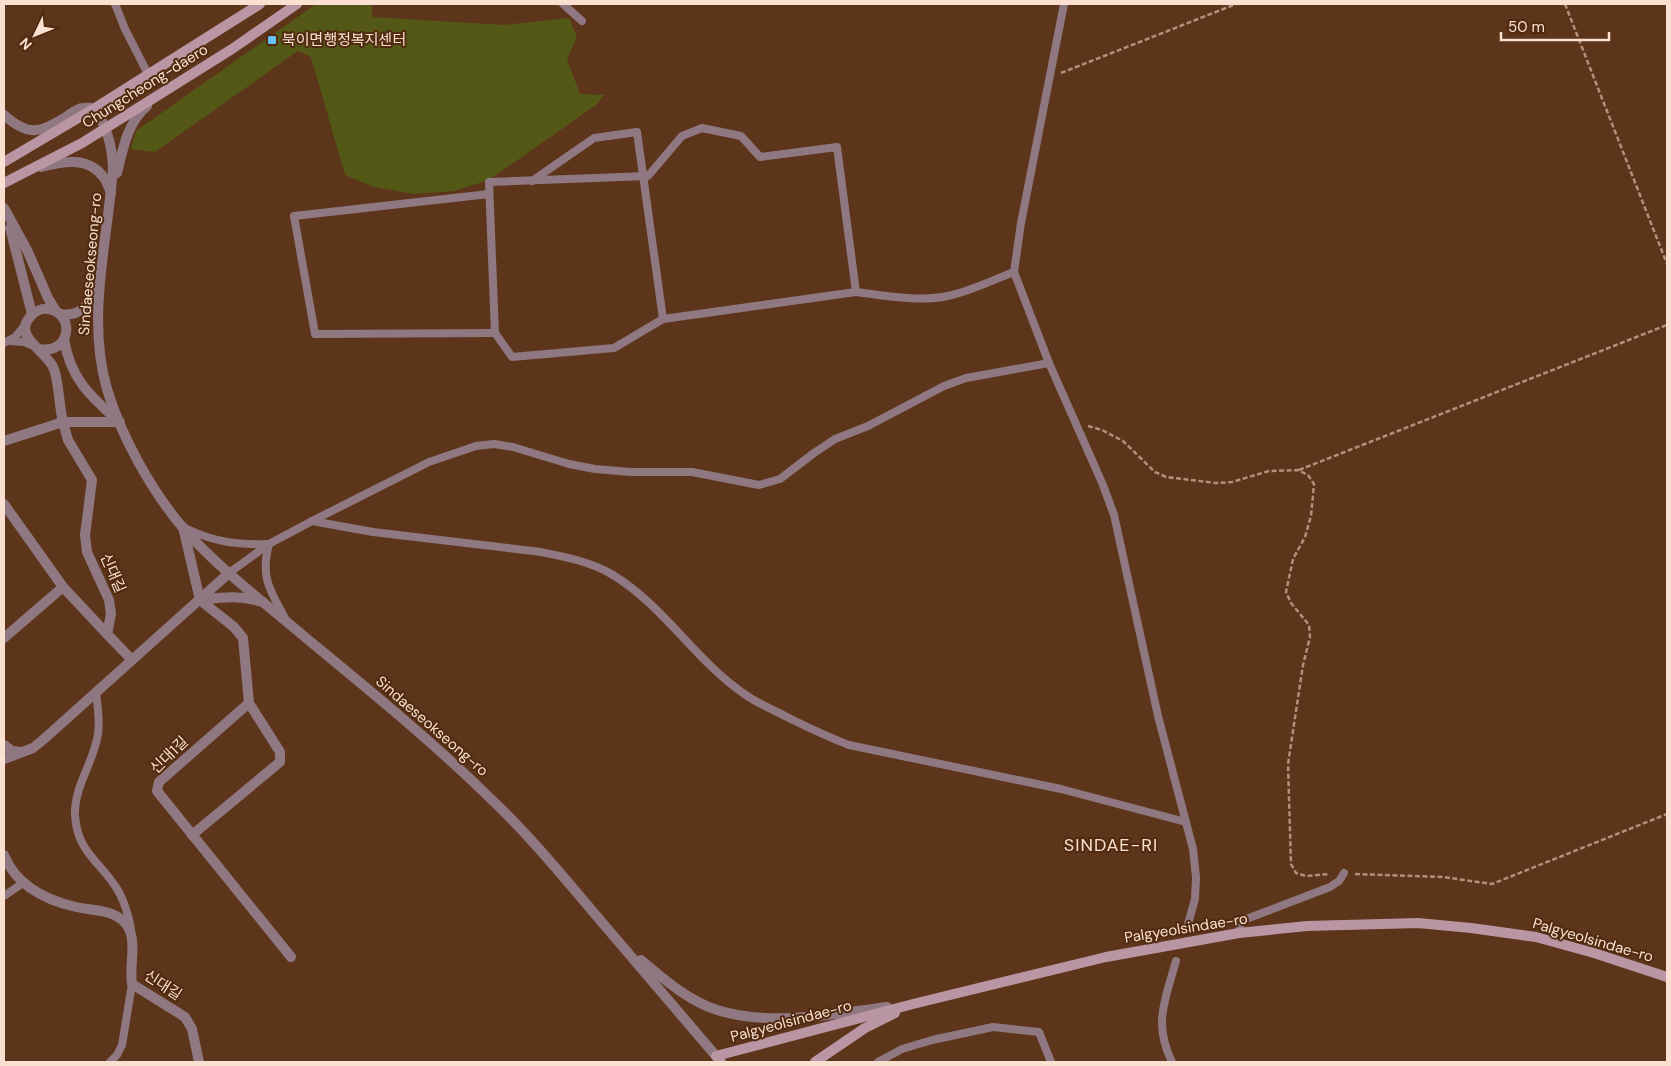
<svg xmlns="http://www.w3.org/2000/svg" width="1671" height="1066" font-family="'DM Sans','Noto Sans KR',sans-serif">
  <style>
    .green { fill: #545816 }
    .lines { fill: none; stroke-linecap: round; stroke-linejoin: round }
    .path { stroke: #b1917c; stroke-width: 2.5; stroke-dasharray: 5 2.5; stroke-linecap: butt }
    .service { stroke: #8f7881; stroke-width: 8 }
    .minor { stroke: #8f7881; stroke-width: 10 }
    .tertiary { stroke: #8f7881; stroke-width: 10 }
    .secondary { stroke: #ba96a4; stroke-width: 10 }
    .poi-dot { fill: #69c3f1; stroke: #512a0f; stroke-width: 2 }
    .labels { text-anchor: middle; stroke-width: 4; stroke-linejoin: round; paint-order: stroke }
    .poi-label { font-size: 15px; fill: #f9e0d1; stroke: #512a0f; text-anchor: start }
    .street-label { font-size: 15px; fill: #f9e0d1; stroke: #512a0f }
    .quarter-label { font-size: 18px; letter-spacing: 1px; fill: #f9e0d1; stroke: #512a0f }
  </style>
  <rect width="100%" height="100%" fill="#5d351a"/>
  <path class="green" d="M316,4H371L373,17L504,25L569,18L577,37L567,59L580,94L604,95L596,105L489,180L454,191L415,194L374,187L345,175L311,57L298,51L155,152L131,149L136,131Z"/>
  <g class="lines">
    <g class="path">
      <path d="M1565,4L1667,264"/>
      <path d="M1061,73L1236,4"/>
      <path d="M1088,426L1102,430L1123,441L1155,472L1166,477L1216,483L1232,482L1269,471L1298,470L1308,475L1314,484L1311,516L1305,537L1293,559L1286,592L1291,603L1309,625L1310,637L1303,665L1288,764L1291,864L1296,873L1306,876L1329,874"/>
      <path d="M1299,470L1667,325"/>
      <path d="M1355,874L1443,877L1492,884L1667,814"/>
    </g>
    <g class="service">
      <path d="M115,4L125,29L148,74"/>
      <path d="M563,4L582,21"/>
      <path d="M1064,4L1021,223L1014,272L1049,363L1103,485L1114,515L1158,716L1193,849L1196,877L1195,899L1188,924"/>
      <path d="M532,181L594,138L637,132L663,319"/>
      <path d="M489,194L294,216L315,334L495,333"/>
      <path d="M856,292L663,319L614,348L512,357L495,333L489,182L648,176L682,136L702,128L741,136L760,157L837,147L856,292C887,296 918,302 948,296C971,291 993,280 1014,272"/>
      <path d="M10,341L24,342L34,346"/>
      <path d="M4,343L15,337L26,324"/>
      <path d="M312,521L373,532L541,552C566,557 592,562 613,575C664,606 695,660 743,693C756,703 772,709 787,717C807,727 828,737 849,745L1061,789L1186,822"/>
      <path d="M185,528C214,542 237,545 269,544C260,578 270,590 286,620"/>
      <path d="M229,573L269,544L312,521L429,462L476,446L494,444L513,447L569,464L595,469L631,472H692L759,485L780,479L814,453L835,439L868,426L944,386L966,378L1049,363"/>
      <path d="M96,693C98,707 100,720 98,734C94,762 74,786 75,815C77,849 95,858 113,883C123,896 128,913 131,929"/>
      <path d="M4,896L23,883"/>
      <path d="M1239,933L1241,921L1330,887L1339,881L1344,873"/>
      <path d="M110,1062L117,1055L122,1045L132,984"/>
      <path d="M878,1062L902,1049L932,1040L993,1027L1039,1032L1051,1062"/>
      <path d="M1172,1062C1153,1024 1165,1000 1176,961"/>
    </g>
    <g class="minor">
      <path d="M4,441L63,422L68,440L92,480L85,535L87,552L109,600L111,614L107,634L132,660"/>
      <path d="M4,504L63,587L107,634"/>
      <path d="M183,527L200,600"/>
      <path d="M200,600L234,627L243,638L249,703L159,782L157,791L291,957"/>
      <path d="M200,600C225,597 238,595 263,602"/>
      <path d="M4,638L63,587"/>
      <path d="M4,745L12,751L22,752"/>
      <path d="M4,759L33,748L44,739L229,573"/>
      <path d="M192,835L280,762V752L249,703"/>
      <path d="M4,855C16,885 46,900 76,907C94,911 117,909 128,927C137,942 129,966 132,984L185,1017L192,1029L199,1062"/>
    </g>
    <g class="tertiary">
      <path d="M4,115C29,137 39,133 66,117C70,114 75,110 79,109C84,107 90,108 95,108C107,129 112,144 113,168C108,240 86,317 107,389C121,436 151,490 183,528C219,569 265,603 306,638C369,690 433,742 491,799C528,834 561,874 594,913C635,961 676,1009 716,1056"/>
      <path d="M41,167C63,161 89,156 104,178C107,182 109,188 111,193"/>
      <path d="M117,173C123,149 127,123 147,106"/>
      <path d="M4,208L28,252L48,298L56,311"/>
      <path d="M10,228L32,314"/>
      <path d="M60,314C80,318 90,303 99,287"/>
      <path d="M64,339C70,378 90,396 117,420"/>
      <path d="M39,349C71,355 76,313 48,309C42,308 35,311 31,316C11,336 47,351 54,369C59,383 59,406 63,422H120"/>
      <path d="M641,960C664,979 688,1001 717,1010C772,1027 832,1014 887,1007"/>
    </g>
    <g class="secondary">
      <path d="M4,162L95,108L260,4"/>
      <path d="M4,183L82,143L232,49L297,4"/>
      <path d="M721,1062L716,1056L913,1004L1106,957L1239,933L1307,926L1418,923L1471,928L1536,937L1594,953L1667,977"/>
      <path d="M815,1062L865,1028L895,1013"/>
    </g>
  </g>
  <rect class="poi-dot" x="267" y="35" width="10" height="10" rx="2.5"/>
  <g class="labels">
    <g class="poi-label">
      <text x="282" y="45">북이면행정복지센터</text>
    </g>
    <g class="street-label">
      <text transform="translate(145 86) rotate(-32)" y="5">Chungcheong-daero</text>
      <text transform="translate(90 264) rotate(-85)" y="5">Sindaeseokseong-ro</text>
      <text transform="translate(113 573) rotate(67)" y="5">신대길</text>
      <text transform="translate(432 726) rotate(41)" y="5">Sindaeseokseong-ro</text>
      <text transform="translate(169 755) rotate(-44)" y="5">신대1길</text>
      <text transform="translate(1186 928) rotate(-9)" y="5">Palgyeolsindae-ro</text>
      <text transform="translate(1593 940) rotate(16)" y="5">Palgyeolsindae-ro</text>
      <text transform="translate(163 985) rotate(33)" y="5">신대길</text>
      <text transform="translate(791 1021) rotate(-15)" y="5">Palgyeolsindae-ro</text>
    </g>
    <g class="quarter-label">
      <text x="1111" y="851">SINDAE-RI</text>
    </g>
  </g>
  <rect width="1671" height="1066" fill="none" stroke="#f9e0d1" stroke-width="10"/>
  <g transform="translate(35 35) rotate(227)" stroke="#512a0f" stroke-width="4" paint-order="stroke">
  <path d="M0-4L9 19L0 12L-9 19Z" fill="#f9e0d1"/>
  <text y="-8" font-size="14" font-weight="bold" text-anchor="middle" fill="#f9e0d1">N</text>
  </g>
  <path d="M1501 32v8h108v-8" fill="none" stroke="#f9e0d1" stroke-width="2.5"/>
  <text x="1508" y="32" font-size="15" fill="#f9e0d1" stroke="#512a0f" stroke-width="4" paint-order="stroke">50 m</text>
</svg>
